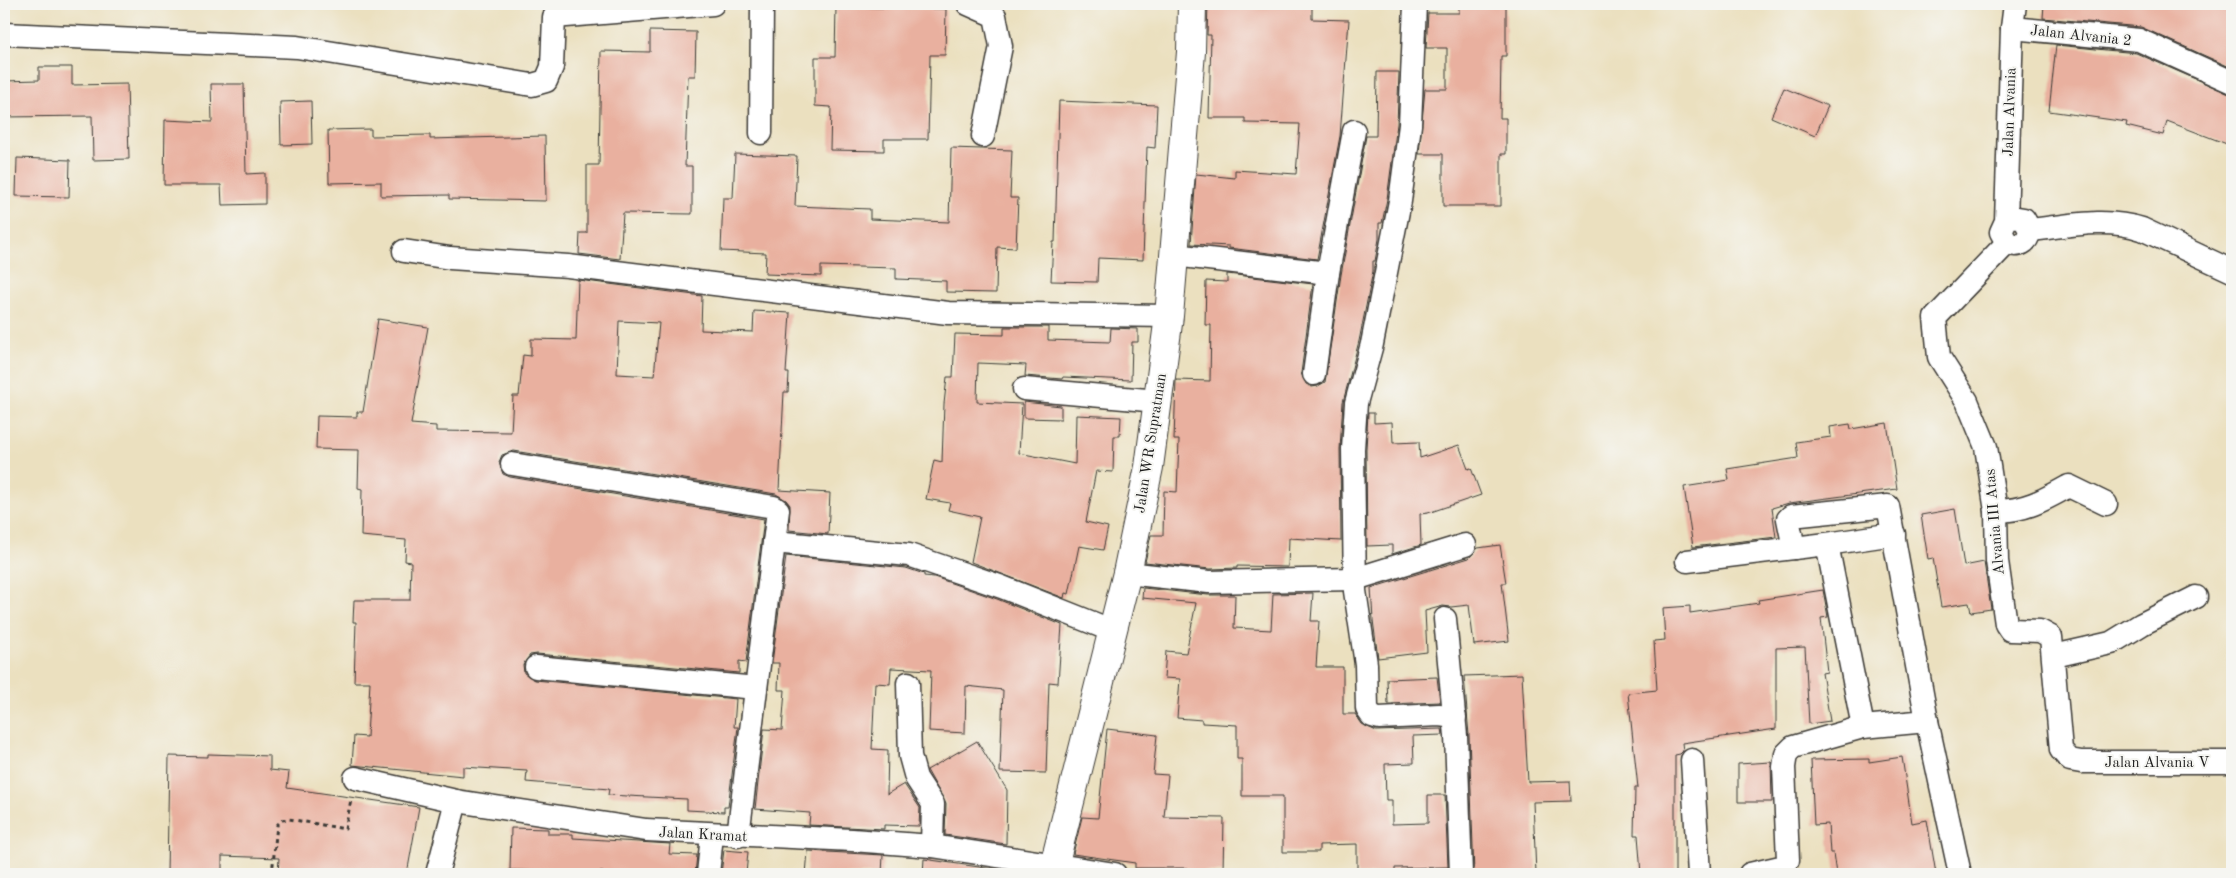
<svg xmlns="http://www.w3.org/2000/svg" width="2236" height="878" font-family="'Old Standard TT',serif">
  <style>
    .building { fill: #e9b09f; fill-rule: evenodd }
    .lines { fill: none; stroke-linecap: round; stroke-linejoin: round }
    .minor-casing { stroke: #3b3934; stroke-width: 25 }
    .tertiary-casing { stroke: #3b3934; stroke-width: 30 }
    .path { stroke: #3b3934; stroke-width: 3; stroke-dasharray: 4 4; stroke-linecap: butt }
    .minor { stroke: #fff; stroke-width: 22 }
    .tertiary { stroke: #fff; stroke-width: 28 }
    .labels { text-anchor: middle; stroke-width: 4; stroke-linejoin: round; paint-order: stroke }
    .street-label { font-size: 15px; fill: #1c1c1c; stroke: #f6f6f2 }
  </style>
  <rect width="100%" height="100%" fill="#f6f6f2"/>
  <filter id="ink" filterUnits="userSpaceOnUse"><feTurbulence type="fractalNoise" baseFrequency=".02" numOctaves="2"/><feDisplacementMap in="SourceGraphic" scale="10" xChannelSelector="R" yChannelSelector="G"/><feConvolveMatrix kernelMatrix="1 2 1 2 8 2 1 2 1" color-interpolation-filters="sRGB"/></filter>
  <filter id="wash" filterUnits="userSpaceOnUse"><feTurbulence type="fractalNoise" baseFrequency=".0096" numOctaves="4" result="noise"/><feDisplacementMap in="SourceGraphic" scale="20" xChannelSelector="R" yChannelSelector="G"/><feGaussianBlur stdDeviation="1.12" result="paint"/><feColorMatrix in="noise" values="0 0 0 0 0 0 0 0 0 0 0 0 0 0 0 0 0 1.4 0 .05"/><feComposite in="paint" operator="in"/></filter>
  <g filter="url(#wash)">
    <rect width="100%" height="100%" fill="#ebe0bf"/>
    <g id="blocks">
      <g class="building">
        <path d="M1208,4H1312V19L1349,20L1340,136L1317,259L1229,248V246L1191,244L1196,174L1235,178V170L1296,174L1300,124L1245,123V118H1209L1211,35H1207Z"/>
        <path d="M1459,4H1506V56H1501L1500,118H1506V154H1501V206H1443V154H1419L1425,89H1447V48H1426L1428,13H1459Z"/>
        <path d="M2044,4H2232V68L2141,27L2043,18Z"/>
        <path d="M836,7L946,9L945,55H930L928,139H884V151L830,150L831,107L815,106V57H835Z"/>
        <path d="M650,31L696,32L695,76H688L685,166H692V214L623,213L620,259L579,254L580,233H587V165H599L601,51L650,52Z"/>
        <path d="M2056,45L2136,53L2232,95V146L2167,121L2163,135L2126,126L2127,122L2049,111Z"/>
        <path d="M39,67H72V85L127,84L129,159L93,160L92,116L4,117V81L39,80Z"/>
        <path d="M1377,72H1399L1397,124L1387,199L1382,223H1379V239L1375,261H1373V271L1359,341L1343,402L1340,449L1341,541L1289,538L1288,567L1237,566V568L1210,569L1145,562L1151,535H1163L1164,491L1177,492L1179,440H1174L1176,380L1210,381L1211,325H1205L1206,281L1227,282V274L1313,284L1301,373L1306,384L1312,387L1318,386L1325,382L1341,275L1366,136H1376Z"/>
        <path d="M211,84H244L246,174L265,173V204L222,205L221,185H164L165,120L212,122Z"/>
        <path d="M1784,88L1828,106L1815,136L1771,117Z"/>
        <path d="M311,101L312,144L281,145L280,102Z"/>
        <path d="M1059,101L1157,105L1155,148L1147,147L1143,260L1098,258L1097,282L1051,281L1053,242H1055Z"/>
        <path d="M371,129V136L430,135V139L545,136L546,201L449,199V195L381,196V182L329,183L328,130Z"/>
        <path d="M951,148L1012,150L1010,198H1018L1016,248L997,247L996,293L946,292V281L896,279V268L821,266V276L765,274L766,253L721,251L723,198H733L735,154L797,156L795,206L870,209V219L949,222Z"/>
        <path d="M17,158L70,160L69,197L16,196Z"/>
        <path d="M578,280L702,296L701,330L753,332L754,311L790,313L786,373H789L788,392H784L779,490L830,493L828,534L789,530L790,505L786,500L776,494L514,451L502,455L499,462L503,474L510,477L764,519L746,662L739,661V673L537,654L530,655L523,665L524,673L535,680L736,699L734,727H738L728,807H724V812L687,810V799L608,795L609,789L526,782L527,771L463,767V776L352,765L354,736L367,737L370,682H354L356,622H353L354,600H410L411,562L405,561L406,540L361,536L362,489L358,488L359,450L316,449L317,416L357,417V412H363L378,319L428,327L411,424L436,426V431L511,432L513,396H519L523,355L531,356V339L576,340ZM619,321L659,323L654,376L617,374Z"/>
        <path d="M1004,327H1048V340L1110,342L1111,328L1138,329V342H1132L1131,380L1063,377L1062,379L1025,376L1026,365L978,363L977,402L1022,404L1019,453L1075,464L1076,415L1121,417L1120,436H1114L1113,472L1096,471L1086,522L1108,527L1103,550L1079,546L1069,594L1065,593L1064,598L971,562L980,517L948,510L950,503L926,499L934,460L942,462L944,404L947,377H953L955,334L1004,335Z"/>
        <path d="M1024,402L1061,406V419L1024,418Z"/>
        <path d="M1368,413H1374V423L1392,422L1393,443L1419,442L1420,458L1459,445L1468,469L1471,468L1481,495L1428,513L1420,514L1421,545L1392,554V545L1367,546L1366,449Z"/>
        <path d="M1887,423L1897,489L1789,503L1772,508L1776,537L1693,547L1684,487L1729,480L1727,469L1798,458L1796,442L1831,437L1830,427L1850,424L1851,429Z"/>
        <path d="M1955,509L1964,566L1984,562L1991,609L1971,612L1969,603L1941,607L1933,558L1928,559L1921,515Z"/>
        <path d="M1500,545L1506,583H1502L1509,641L1474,645L1469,605L1451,607L1443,606L1425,611L1427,652L1378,658L1373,620L1371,588L1469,558L1478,548Z"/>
        <path d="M786,556L906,568L924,574V576L934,577L997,599L1062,625L1058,683L1049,682L1046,773L1000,772L1003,690L966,686L965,733L929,731L931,670L891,668L890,684L875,683L872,749L888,750L887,794L904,784L920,808L919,826L884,825V829L809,825L810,813L755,809L764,729L782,730L785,690H778L779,663H772Z"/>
        <path d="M1143,588L1208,595H1235L1234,628L1271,630L1273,594L1313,593L1311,621H1319L1316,667H1343V714H1355L1362,724L1376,731L1442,729L1443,735L1413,736L1414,763L1385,764L1386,800H1392V824L1428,823V795H1445L1448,867L1395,868V874H1357V844L1319,845V852H1283V796H1242V759H1237V725L1202,723V720L1177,718L1180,679L1164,678L1166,651L1186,653L1196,603L1142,598Z"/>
        <path d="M1823,590L1828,617L1821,618L1827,672L1822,673L1830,721L1809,724L1805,647L1776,648V729L1682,743L1683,751L1680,754L1675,755V874H1641L1638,835H1634L1635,788H1638L1628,693L1657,690L1654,641L1665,640L1663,608L1690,606V613L1759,603L1758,600Z"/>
        <path d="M1522,674L1528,782L1570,781L1571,801L1533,802L1536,874H1474L1469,735L1464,676Z"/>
        <path d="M1437,677L1440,702L1388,704L1387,679Z"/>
        <path d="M1107,729L1157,735L1153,774L1168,775L1164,817L1224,818L1223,872L1188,871V868H1135V863L1073,854L1082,817L1098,818Z"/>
        <path d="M977,741L1007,790L1006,844L945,835L946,804L927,770Z"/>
        <path d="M208,754L270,756V770L289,772L287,788L419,807L407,874H278L279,858L222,856V874H167L169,756L208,757Z"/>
        <path d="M1902,757L1912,823L1927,820L1936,874H1836L1833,853H1830L1828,824L1814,825L1811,760L1869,759V762Z"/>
        <path d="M1771,762L1772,802H1738V764Z"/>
        <path d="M511,828L548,829V834H573V838L670,844L669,854L697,855L695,874H603V872L510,870Z"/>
        <path d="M724,850L748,852L746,874H721Z"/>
        <path d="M808,851L883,855L882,874H806Z"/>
        <path d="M924,859L1006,871V874H923Z"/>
      </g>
    </g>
  </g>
  <g filter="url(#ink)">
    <use href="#blocks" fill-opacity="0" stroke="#3b3934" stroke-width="1"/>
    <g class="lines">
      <defs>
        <g id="minor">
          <path d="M968,4L995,16L1001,46L983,136"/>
          <path d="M1415,4L1410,125L1400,201L1372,344L1356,403L1353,449L1355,591L1366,664L1367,709L1372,716L1379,718L1439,715L1455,717"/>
          <path d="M2012,28L2139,40L2232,82"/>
          <path d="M4,34L297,47L532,85L546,81L552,67L554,17L713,4"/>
          <path d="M761,133L762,4"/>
          <path d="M2006,221L2012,217L2024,219L2030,230C2028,243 2019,248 2007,243L2001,232L2006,221L2012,28L2015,4"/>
          <path d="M2030,230C2068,226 2105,217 2142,229L2232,271"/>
          <path d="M2007,243L1935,318L1939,357L1967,401L1986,447L1996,511L1997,561L2006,624L2010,630L2040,631L2051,637L2061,750L2070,760L2081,762H2232"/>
          <path d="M404,251L450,258L568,266L948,313L1169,316"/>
          <path d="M1174,255L1328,273"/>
          <path d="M1314,374L1328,273L1354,131"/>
          <path d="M1024,389L1158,401"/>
          <path d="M512,464L774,507L778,510L738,836"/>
          <path d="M1996,511C2025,511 2044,500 2069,486L2106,504"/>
          <path d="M774,542L909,555L1002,587L1113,631"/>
          <path d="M1827,544L1894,534"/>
          <path d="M1687,561L1827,544L1863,727"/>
          <path d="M1127,573L1209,582L1355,579L1465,545"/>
          <path d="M1445,619L1456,736L1461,874"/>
          <path d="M2054,656L2111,643L2142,624L2196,597"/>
          <path d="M536,667L756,688"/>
          <path d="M908,683L910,756L916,778L933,804L932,846"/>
          <path d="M1927,721L1960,874"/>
          <path d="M1692,760L1699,874"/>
          <path d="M355,778L456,801L646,830L852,840L932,846L1115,874"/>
          <path d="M437,874L456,801"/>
          <path d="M708,874L712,835"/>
          <path d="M1750,874L1785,866L1788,860L1784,767L1786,754L1793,747L1863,727L1927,721L1888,506L1791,516L1788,519L1794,548"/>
        </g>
        <path id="tertiary" d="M1052,874L1127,573L1149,467L1169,316L1191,52L1192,4"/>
      </defs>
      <use href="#minor" class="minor-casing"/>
      <use href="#tertiary" class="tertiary-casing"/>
      <path class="path" d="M272,874L277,825L282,820L289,819L345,829L351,800"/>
      <use href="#minor" class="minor"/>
      <use href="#tertiary" class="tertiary"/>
    </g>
  </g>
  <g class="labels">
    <g class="street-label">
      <text transform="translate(2081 35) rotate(6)" y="5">Jalan Alvania 2</text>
      <text transform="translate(2009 112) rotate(-88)" y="5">Jalan Alvania</text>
      <text transform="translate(1150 443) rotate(-81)" y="5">Jalan WR Supratman</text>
      <text transform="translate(1994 522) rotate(-95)" y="5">Alvania III Atas</text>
      <text x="2157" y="767">Jalan Alvania V</text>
      <text transform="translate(703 834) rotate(3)" y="5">Jalan Kramat</text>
    </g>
  </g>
  <rect width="2236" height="878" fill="none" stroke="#f6f6f2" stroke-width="20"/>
</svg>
